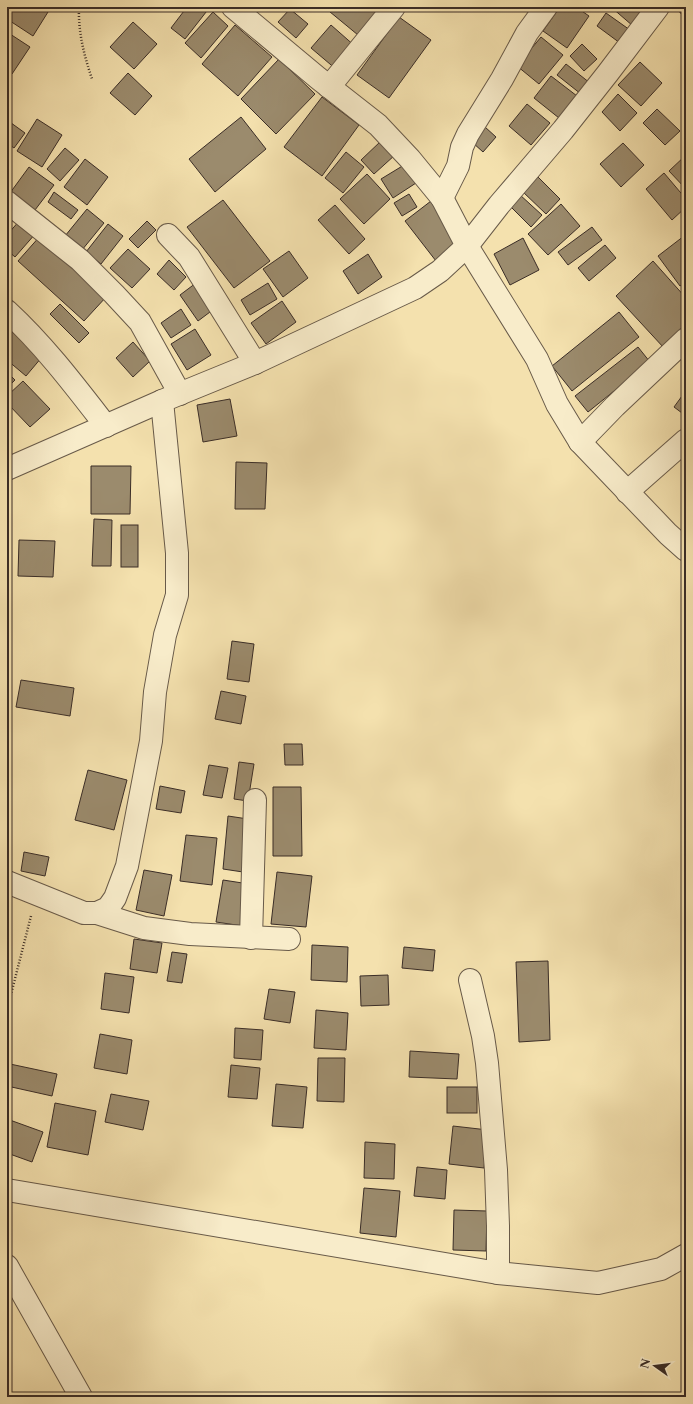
<svg xmlns="http://www.w3.org/2000/svg" width="693" height="1404" font-family="'Libre Caslon Text',serif">
  <style>
    .building { fill: #9b8b6d; stroke: #3a2d27 }
    .lines { fill: none; stroke-linecap: round; stroke-linejoin: round }
    .minor-casing { stroke: #685a49; stroke-width: 24 }
    .path { stroke: #3a2d27; stroke-width: 2.5; stroke-dasharray: 1 2; stroke-linecap: butt }
    .minor { stroke: #f8ecca; stroke-width: 22 }
  </style>
  <rect width="100%" height="100%" fill="#f4e1ae"/>
  <filter id="stains"><feTurbulence type="fractalNoise" baseFrequency=".005" numOctaves="4"/><feColorMatrix values="0 0 0 0 .2 0 0 0 0 .09 0 0 0 0 .02 0 0 0 .5 -.17"/></filter>
  <radialGradient id="worn" r=".72"><stop offset=".6" stop-color="#630" stop-opacity="0"/><stop offset="1" stop-color="#630" stop-opacity=".3"/></radialGradient>
  <g class="building">
    <path d="M7,7H39L48,12L33,36L7,19Z"/>
    <path d="M187,7H210L185,39L171,28Z"/>
    <path d="M324,7H381L358,35Z"/>
    <path d="M560,7H576L589,16L567,48L543,31Z"/>
    <path d="M611,7H650L633,26Z"/>
    <path d="M675,7H686V19Z"/>
    <path d="M290,9L308,24L296,38L278,22Z"/>
    <path d="M213,12L228,26L201,58L185,43Z"/>
    <path d="M606,13L630,30L620,43L597,26Z"/>
    <path d="M399,17L431,40L389,98L357,75Z"/>
    <path d="M133,22L157,44L134,69L110,47Z"/>
    <path d="M235,25L272,57L238,96L202,64Z"/>
    <path d="M331,25L356,47L337,70L311,48Z"/>
    <path d="M7,32L30,47L12,74L7,71Z"/>
    <path d="M541,37L563,55L539,84L517,66Z"/>
    <path d="M582,44L597,59L584,71L570,56Z"/>
    <path d="M279,59L315,94L276,134L241,99Z"/>
    <path d="M640,62L662,83L641,106L618,85Z"/>
    <path d="M566,64L590,83L581,94L557,75Z"/>
    <path d="M128,73L152,96L135,115L110,93Z"/>
    <path d="M551,76L577,96L559,118L534,98Z"/>
    <path d="M618,94L637,113L620,131L602,112Z"/>
    <path d="M322,97L359,125L322,176L284,147Z"/>
    <path d="M527,104L550,123L531,145L509,126Z"/>
    <path d="M657,109L680,131L665,145L643,123Z"/>
    <path d="M241,117L266,149L215,192L189,159Z"/>
    <path d="M37,119L62,135L42,167L17,151Z"/>
    <path d="M7,120L25,133L14,148L7,143Z"/>
    <path d="M485,127L496,137L483,152L472,142Z"/>
    <path d="M381,141L395,155L374,174L361,160Z"/>
    <path d="M623,143L644,165L621,187L600,164Z"/>
    <path d="M65,148L79,160L60,181L47,169Z"/>
    <path d="M346,152L364,167L343,193L325,178Z"/>
    <path d="M686,155V189L669,171Z"/>
    <path d="M85,159L108,177L87,205L64,187Z"/>
    <path d="M404,165L416,183L393,198L381,179Z"/>
    <path d="M29,167L54,185L35,210L10,193Z"/>
    <path d="M664,173L686,199V207L672,220L646,189Z"/>
    <path d="M367,174L390,199L364,224L340,199Z"/>
    <path d="M537,176L560,199L546,214L522,191Z"/>
    <path d="M54,192L78,210L71,219L48,202Z"/>
    <path d="M409,194L417,207L402,216L394,203Z"/>
    <path d="M519,194L542,215L531,227L509,205Z"/>
    <path d="M223,200L270,261L234,288L187,227Z"/>
    <path d="M431,201L462,241L436,261L405,221Z"/>
    <path d="M561,204L580,226L548,255L528,234Z"/>
    <path d="M335,205L365,239L349,254L318,220Z"/>
    <path d="M87,209L104,223L82,250L65,236Z"/>
    <path d="M20,220L36,233L15,257L7,250V235Z"/>
    <path d="M147,221L156,230L138,248L129,239Z"/>
    <path d="M108,224L123,236L101,264L86,252Z"/>
    <path d="M592,227L602,240L568,265L558,252Z"/>
    <path d="M41,235L107,296L84,321L18,261Z"/>
    <path d="M684,236L686,239V282L680,286L658,256Z"/>
    <path d="M523,238L539,270L510,285L494,254Z"/>
    <path d="M605,245L616,258L589,281L578,268Z"/>
    <path d="M128,249L150,269L132,288L110,268Z"/>
    <path d="M289,251L308,278L283,297L263,269Z"/>
    <path d="M368,254L382,277L358,294L343,271Z"/>
    <path d="M169,260L186,277L174,290L157,274Z"/>
    <path d="M653,261L686,298V327L664,348L616,296Z"/>
    <path d="M196,283L214,309L198,321L180,295Z"/>
    <path d="M268,283L277,299L250,315L241,300Z"/>
    <path d="M282,301L296,322L266,344L251,323Z"/>
    <path d="M60,304L89,333L79,343L50,314Z"/>
    <path d="M181,309L191,325L171,338L161,323Z"/>
    <path d="M619,312L639,337L572,391L552,366Z"/>
    <path d="M195,329L211,355L187,370L171,344Z"/>
    <path d="M12,332L42,357L26,376L7,360V339Z"/>
    <path d="M133,342L150,361L133,377L116,358Z"/>
    <path d="M638,347L650,362L588,412L575,396Z"/>
    <path d="M7,372L15,380L7,388Z"/>
    <path d="M23,381L50,409L30,427L7,403V396Z"/>
    <path d="M682,396L686,399V416L674,407Z"/>
    <path d="M230,399L237,436L203,442L197,405Z"/>
    <path d="M236,462L267,463L265,509H235Z"/>
    <path d="M91,466H131L130,514H91Z"/>
    <path d="M94,519L112,520L111,566H92Z"/>
    <rect x="121" y="525" width="17" height="42"/>
    <path d="M19,540L55,541L53,577L18,576Z"/>
    <path d="M232,641L254,644L249,682L227,679Z"/>
    <path d="M21,680L74,688L70,716L16,707Z"/>
    <path d="M221,691L246,696L241,724L215,719Z"/>
    <path d="M284,744H302L303,765H285Z"/>
    <path d="M239,762L254,764L248,801L234,799Z"/>
    <path d="M209,765L228,768L222,798L203,795Z"/>
    <path d="M88,770L127,780L114,830L75,820Z"/>
    <path d="M160,786L185,791L181,813L156,809Z"/>
    <path d="M273,787H301L302,856H273Z"/>
    <path d="M228,816L248,819L243,872L223,869Z"/>
    <path d="M186,835L217,838L212,885L180,881Z"/>
    <path d="M24,852L49,857L45,876L21,871Z"/>
    <path d="M144,870L172,875L164,916L136,910Z"/>
    <path d="M277,872L312,876L306,927L271,924Z"/>
    <path d="M223,880L249,884L243,926L216,922Z"/>
    <path d="M134,939L162,943L157,973L130,969Z"/>
    <path d="M312,945L348,947L347,982L311,980Z"/>
    <path d="M404,947L435,950L433,971L402,968Z"/>
    <path d="M172,952L187,954L182,983L167,981Z"/>
    <path d="M548,961L550,1040L519,1042L516,962Z"/>
    <path d="M105,973L134,977L129,1013L101,1009Z"/>
    <path d="M388,975L389,1005L361,1006L360,976Z"/>
    <path d="M269,989L295,992L290,1023L264,1019Z"/>
    <path d="M316,1010L348,1013L346,1050L314,1048Z"/>
    <path d="M235,1028L263,1030L261,1060L234,1058Z"/>
    <path d="M100,1034L132,1040L127,1074L94,1068Z"/>
    <path d="M410,1051L459,1054L457,1079L409,1077Z"/>
    <path d="M318,1058H345L344,1102L317,1101Z"/>
    <path d="M10,1064L57,1074L52,1096L7,1086Z"/>
    <path d="M231,1065L260,1068L257,1099L228,1097Z"/>
    <path d="M276,1084L307,1087L303,1128L272,1126Z"/>
    <rect x="447" y="1087" width="30" height="26"/>
    <path d="M111,1094L149,1101L143,1130L105,1122Z"/>
    <path d="M55,1103L96,1111L88,1155L47,1147Z"/>
    <path d="M7,1119L43,1132L32,1162L7,1153Z"/>
    <path d="M453,1126L488,1130L484,1168L449,1164Z"/>
    <path d="M365,1142L395,1144L394,1179L364,1178Z"/>
    <path d="M417,1167L447,1170L445,1199L414,1196Z"/>
    <path d="M364,1188L400,1191L396,1237L360,1233Z"/>
    <path d="M454,1210L487,1211L486,1251L453,1250Z"/>
  </g>
  <g class="lines">
    <defs>
      <g id="minor">
        <path d="M233,7L318,78L378,125L410,159L442,198L467,246L537,359L557,404L580,442L668,534L686,550"/>
        <path d="M329,87L394,7"/>
        <path d="M442,198L458,166L462,147L468,134L502,79L527,33L546,7"/>
        <path d="M7,202L80,260L114,294L140,322L180,394"/>
        <path d="M168,235L189,257L255,363"/>
        <path d="M7,311C44,345 75,386 106,426"/>
        <path d="M580,442L615,406L686,339"/>
        <path d="M7,469L162,401L255,363L415,288L440,271L467,246L499,205L563,130L608,73L658,7"/>
        <path d="M627,492L686,440"/>
        <path d="M7,882L84,913H97L108,908L115,898L127,866L151,741L155,692L165,635L177,595V553L162,401"/>
        <path d="M97,913L144,928L190,934L289,939"/>
        <path d="M251,938L255,800"/>
        <path d="M470,980L483,1036L487,1063L496,1170L498,1226V1273"/>
        <path d="M7,1190L498,1273L598,1283L661,1269L686,1255"/>
        <path d="M7,1266L81,1397"/>
      </g>
    </defs>
    <use href="#minor" class="minor-casing"/>
    <g class="path">
      <path d="M79,7C78,32 84,55 92,79"/>
      <path d="M7,1010L31,916"/>
    </g>
    <use href="#minor" class="minor"/>
  </g>
  <rect width="693" height="1404" fill="none" stroke="#f4e1ae" stroke-width="24"/>
  <rect x="8" y="8" width="677" height="1388" fill="none" stroke="#3a2d27" stroke-width="2"/>
  <rect x="12" y="12" width="669" height="1380" fill="none" stroke="#3a2d27"/>
  <g transform="translate(655 1366) rotate(284)" stroke="#f8ecca" stroke-width="3" paint-order="stroke">
  <path d="M0-3L7 15L0 10L-7 15Z" fill="#3a2d27"/>
  <text y="-6" font-size="11" font-weight="bold" text-anchor="middle" fill="#3a2d27">N</text>
  </g>
  <rect width="100%" height="100%" filter="url(#stains)"/>
  <rect width="100%" height="100%" fill="url(#worn)"/>
</svg>
